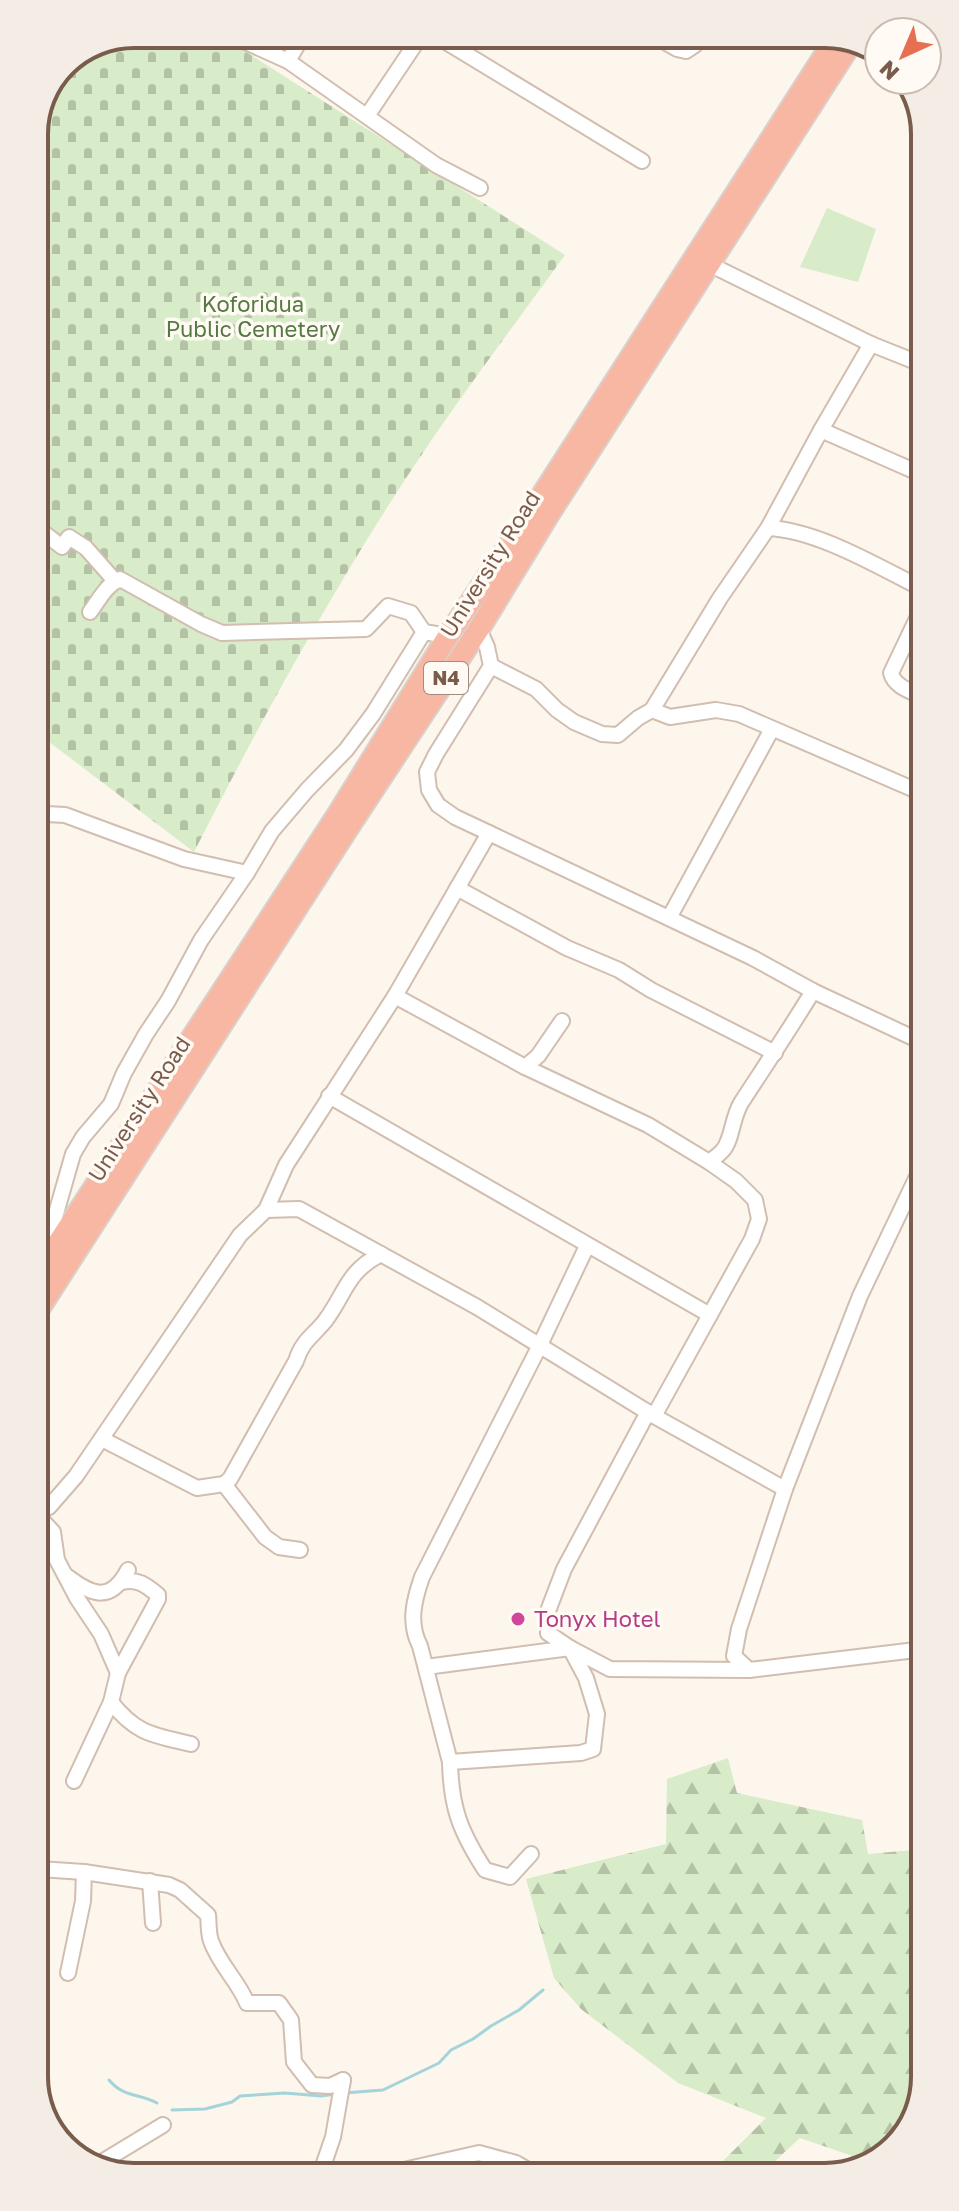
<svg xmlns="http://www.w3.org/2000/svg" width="959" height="2211" font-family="'Golos Text',sans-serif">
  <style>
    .green { fill: #d8ecc9 }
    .forest { fill: url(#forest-firs) }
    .cemetery { fill: url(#cemetery-stones) }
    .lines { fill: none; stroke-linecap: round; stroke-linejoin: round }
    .stream { stroke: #a5d3da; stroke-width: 3 }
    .minor-casing { stroke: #d1beb0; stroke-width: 18 }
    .highway-casing { stroke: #dad1cd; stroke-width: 24 }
    .minor { stroke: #fff; stroke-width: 14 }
    .highway { stroke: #f7b7a3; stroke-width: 20 }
    .hotel-dot { fill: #d1479c; stroke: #fffaf3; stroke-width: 3 }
    .labels { text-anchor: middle; stroke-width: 7; stroke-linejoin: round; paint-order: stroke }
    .shield { fill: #fffaf3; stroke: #a28b7f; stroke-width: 2 }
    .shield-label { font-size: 20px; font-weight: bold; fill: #7a5c4d }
    .park-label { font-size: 22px; fill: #537a41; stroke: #fffaf3 }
    .street-label { font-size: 22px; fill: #7a5c4d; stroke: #fffaf3 }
    .hotel-label { font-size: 22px; fill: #b23c85; stroke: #fffaf3; text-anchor: start }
    .rim { fill: none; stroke: #7a5c4d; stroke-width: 4 }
  </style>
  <defs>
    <pattern id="forest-firs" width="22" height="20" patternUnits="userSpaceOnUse" patternTransform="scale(2)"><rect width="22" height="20" fill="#d8ecc9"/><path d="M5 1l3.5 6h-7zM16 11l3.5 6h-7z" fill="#b4c2a5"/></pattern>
    <pattern id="cemetery-stones" width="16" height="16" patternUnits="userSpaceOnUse" patternTransform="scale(2)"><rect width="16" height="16" fill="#d8ecc9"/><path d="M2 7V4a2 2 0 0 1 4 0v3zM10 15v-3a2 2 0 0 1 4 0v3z" fill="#b4c2a5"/></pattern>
  </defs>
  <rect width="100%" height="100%" fill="#fdf6ec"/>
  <path class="green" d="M827,208L876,229L858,282L800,267Z"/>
  <path class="forest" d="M728,1758L737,1793L862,1820L868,1854L924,1849L925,2077L905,2137L870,2162L800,2138L763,2172L711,2173L766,2118L678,2083L581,2009L554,1978L526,1879L666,1844L667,1779Z"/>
  <path class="cemetery" d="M134,34H214L229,41L565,255C513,327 459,398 410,472C330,594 260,722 194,852L36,732L34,128L64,63Z"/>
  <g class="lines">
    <g class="stream">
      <path d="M109,2080C124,2098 139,2093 157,2103"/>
      <path d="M344,2093L383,2090L439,2063L451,2050L473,2039L491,2026L519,2010L543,1990"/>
      <path d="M172,2110L205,2109L232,2102L240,2096L285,2093L321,2096L336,2094"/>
    </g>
    <defs>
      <g id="minor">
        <path d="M228,34L288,61L436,165L480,188"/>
        <path d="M433,34L642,161"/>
        <path d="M651,34L677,49L686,51L695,45L702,34"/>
        <path d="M288,61L304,34"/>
        <path d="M367,116L422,34"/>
        <path d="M709,264L871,344L921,364"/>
        <path d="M821,430L921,474"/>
        <path d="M35,526L62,547L69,537L86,548L115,581"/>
        <path d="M768,528C817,530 877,566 921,588"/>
        <path d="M921,610L891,673C894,686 910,691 921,696"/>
        <path d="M90,612C99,600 106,585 120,579L201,624L222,633L366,629L388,606L411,613L424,632L448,636"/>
        <path d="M479,629L487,647L491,666L436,754L427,772L429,790L438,805L455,817L489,833"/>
        <path d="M491,666L536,689L557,710L574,722L602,734L618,735L638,718L652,710L670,717L716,710L739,714L922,793"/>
        <path d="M652,710L720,598L768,528L821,430L871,344"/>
        <path d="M36,822L46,814L65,815L184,859L247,873"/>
        <path d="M457,888L567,948L619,970L651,990L775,1053"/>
        <path d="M669,918L772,729"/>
        <path d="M395,996L525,1067L648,1125L709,1162L736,1181L755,1200L759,1219L752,1239L654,1416"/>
        <path d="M525,1067L538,1056L562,1021"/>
        <path d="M329,1096L710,1315"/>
        <path d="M709,1162C713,1159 719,1155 723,1150C732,1140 732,1118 741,1103C765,1066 790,1029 813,991"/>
        <path d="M922,1166L860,1296L785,1489L739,1629L734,1656L749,1670L924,1649"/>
        <path d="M266,1210L299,1209L477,1307L654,1416L785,1489"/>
        <path d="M47,1253L51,1231L73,1154L83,1137L111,1104L124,1073L146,1034L168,1001L201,940L247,873L272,831L307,790L346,750L373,714L424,632"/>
        <path d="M648,1412L564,1569L548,1611V1633L570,1648L610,1669L749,1670"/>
        <path d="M102,1439L197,1488L224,1484L230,1479L296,1361C302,1341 313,1336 325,1321C346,1293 346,1272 381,1254"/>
        <path d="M224,1484L265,1537L279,1547L300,1550"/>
        <path d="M38,1512L49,1507L76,1476L240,1235L266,1210L286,1165L395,996L489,833L753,958L813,991L922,1042"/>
        <path d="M38,1516L53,1532L57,1560L77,1598L101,1634L118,1673L111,1702C136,1734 153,1735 191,1744"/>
        <path d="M68,1577C93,1596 111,1602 128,1570"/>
        <path d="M570,1648L586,1678L597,1714L593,1749L581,1753L450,1762L420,1646C408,1623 414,1600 422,1577L539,1347L587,1246"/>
        <path d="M426,1667L570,1648"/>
        <path d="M118,1673L158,1599V1595C146,1585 137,1578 122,1582"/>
        <path d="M450,1762C451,1808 460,1831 485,1870L510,1877L531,1854"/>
        <path d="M74,1781L111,1702"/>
        <path d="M39,1869L84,1872L169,1885L180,1890L208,1915C209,1923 208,1933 211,1941C219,1964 238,1981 247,2003H279L291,2020L294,2062L312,2085L330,2086L343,2080"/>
        <path d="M150,1881L153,1923"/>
        <path d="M68,1973L83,1901L84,1872"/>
        <path d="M97,2165L163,2125"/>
        <path d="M320,2175L333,2137L343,2080"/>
        <path d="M406,2175L408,2169L479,2153L516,2163L535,2174"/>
      </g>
      <g id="highway">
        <path d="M37,1275L338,814L448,636L537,503L837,36"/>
        <path d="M37,1312L350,825L479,629L549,514L852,42"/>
      </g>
    </defs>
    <use href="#minor" class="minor-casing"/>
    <use href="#highway" class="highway-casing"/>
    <use href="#minor" class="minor"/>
    <use href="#highway" class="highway"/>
  </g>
  <circle class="hotel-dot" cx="518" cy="1619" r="8"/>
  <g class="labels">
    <rect class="shield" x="424" y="662" width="44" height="32" rx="6"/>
    <g class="shield-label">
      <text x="446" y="685">N4</text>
    </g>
    <g class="park-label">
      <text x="253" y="312">Koforidua<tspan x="253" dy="25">Public Cemetery</tspan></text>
    </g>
    <g class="street-label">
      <text transform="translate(490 564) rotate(-58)" y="8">University Road</text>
      <text transform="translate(139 1109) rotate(-57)" y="8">University Road</text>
    </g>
    <g class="hotel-label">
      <text x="534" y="1627">Tonyx Hotel</text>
    </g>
  </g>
  <path d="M0 0H959V2211H0ZM134 48H825A86 86 0 0 1 911 134V2077A86 86 0 0 1 825 2163H134A86 86 0 0 1 48 2077V134A86 86 0 0 1 134 48Z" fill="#f4ede6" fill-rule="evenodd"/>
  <path class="rim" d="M134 48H825A86 86 0 0 1 911 134V2077A86 86 0 0 1 825 2163H134A86 86 0 0 1 48 2077V134A86 86 0 0 1 134 48Z"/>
  <g transform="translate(903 56) rotate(224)"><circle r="38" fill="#fffaf3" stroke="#cabbb1" stroke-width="2"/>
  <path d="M0-6L14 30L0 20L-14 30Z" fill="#e76f51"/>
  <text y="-12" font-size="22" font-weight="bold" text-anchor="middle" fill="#7a5c4d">N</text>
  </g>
</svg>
